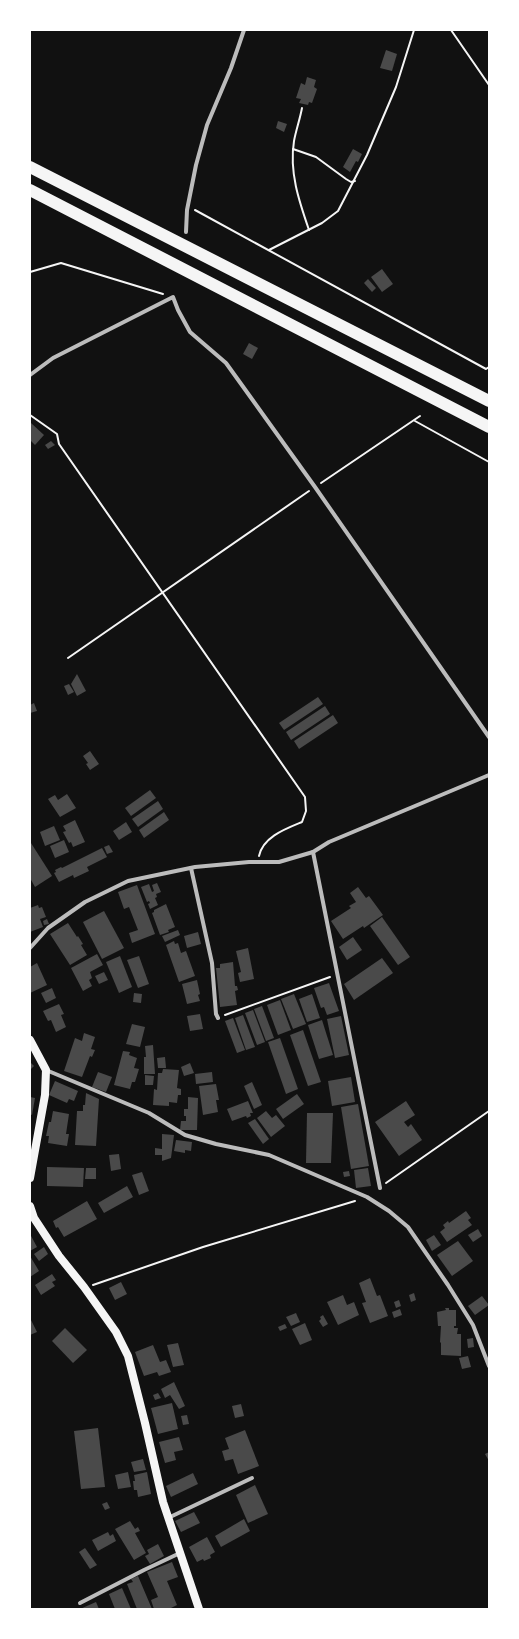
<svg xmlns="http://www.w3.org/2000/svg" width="519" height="1639" font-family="'Asap Condensed',sans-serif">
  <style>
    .building { fill: #4a4a4a }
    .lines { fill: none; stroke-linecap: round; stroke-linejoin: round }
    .path { stroke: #f5f5f5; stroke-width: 2 }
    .minor { stroke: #bcbcbc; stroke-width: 4 }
    .secondary { stroke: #f5f5f5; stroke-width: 8 }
    .motorway { stroke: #f5f5f5; stroke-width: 12 }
  </style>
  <rect width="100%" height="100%" fill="#111"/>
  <g class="building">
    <path d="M386,50L397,54L392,71L380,68Z"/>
    <path d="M307,77L316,80L314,87L317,89L312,103L309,102L308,105L299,103L301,99L296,98L301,83L305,85Z"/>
    <path d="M278,121L287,124L284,132L276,128Z"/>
    <path d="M353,149L362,154L358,162L356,161L350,172L343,167Z"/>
    <path d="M382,269L393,284L382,292L371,277Z"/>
    <path d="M368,279L376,288L372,292L364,283Z"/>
    <path d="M249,343L258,348L252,359L243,354Z"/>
    <path d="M31,423L44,435L35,445L30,440V425Z"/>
    <path d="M51,441L55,445L48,449L45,445Z"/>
    <path d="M77,674L86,691L77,696L71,684Z"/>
    <path d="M69,684L74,692L68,695L64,686Z"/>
    <path d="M318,697L323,704L284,730L279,723Z"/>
    <path d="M34,703L37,711L30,713V705Z"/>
    <path d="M325,706L330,714L291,740L286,732Z"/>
    <path d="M333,715L338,723L299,749L294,741Z"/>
    <path d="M90,751L99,764L90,770L86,764L88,763L83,756Z"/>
    <path d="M150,790L156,798L131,816L125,808Z"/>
    <path d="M67,794L76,808L60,817L48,799L55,795L58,800Z"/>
    <path d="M158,801L163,809L138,827L132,819Z"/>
    <path d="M164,812L169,820L144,838L139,830Z"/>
    <path d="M75,820L85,842L73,847L71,842L69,843L63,832L66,831L63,826Z"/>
    <path d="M126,822L132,832L119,840L113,831Z"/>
    <path d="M54,826L60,840L45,846L40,832Z"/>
    <path d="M64,840L69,852L55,858L50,846Z"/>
    <path d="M31,843L52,876L35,887L30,878V844Z"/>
    <path d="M109,845L113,852L107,854L104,847Z"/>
    <path d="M102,848L107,857L87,867L89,871L74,878L73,875L59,882L54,873L56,872L55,870L61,867L62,868Z"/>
    <path d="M157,883L161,892L156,894L157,897L155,898L158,905L150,909L148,904L150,903L149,901L147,902L141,887L149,884L152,892L154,891L152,885Z"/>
    <path d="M137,885L155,934L132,943L129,933L138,930L129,907L124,909L118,892Z"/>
    <path d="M358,887L366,898L369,896L383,915L364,928L363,926L343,939L331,921L351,908L349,906L356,902L350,893Z"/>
    <path d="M166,904L175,927L168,930L169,932L160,935L152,913L154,912V910Z"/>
    <path d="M38,905L39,908L42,907L46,917L40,919L43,927L30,932V908Z"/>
    <path d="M104,911L124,948L102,959L83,922Z"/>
    <path d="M382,917L410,957L398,965L370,926Z"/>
    <path d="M47,919L49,924L44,925L43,921Z"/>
    <path d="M68,923L77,937L78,936L83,944L81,945L87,955L70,965L50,934Z"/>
    <path d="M178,930L180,935L165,942L162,936Z"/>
    <path d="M198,932L201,944L187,948L184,936Z"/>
    <path d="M353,937L362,950L347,960L339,947Z"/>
    <path d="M174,941L175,944L178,943L181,953L186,951L195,976L179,982L166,945Z"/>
    <path d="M248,948L254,979L240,982L238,973L241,972L236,951Z"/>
    <path d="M97,954L103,965L90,972L92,978L89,980L92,986L83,991L71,968Z"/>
    <path d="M120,956L132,987L119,993L106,962Z"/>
    <path d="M139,956L149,984L138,988L127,960Z"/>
    <path d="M382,958L393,973L354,1000L344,984Z"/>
    <path d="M233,962L235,986H237L238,990L235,991L237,1005L220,1007L216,968H220V964Z"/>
    <path d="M37,963L47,985L30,993V967Z"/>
    <path d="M104,972L108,980L99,984L95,976Z"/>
    <path d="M197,980L200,994L198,995L200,1001L187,1004L182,984Z"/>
    <path d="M329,983L339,1011L327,1015L324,1007L321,1008L314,988Z"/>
    <path d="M52,988L56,998L46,1003L41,993Z"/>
    <path d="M134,993L142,994L141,1003L133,1002Z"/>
    <path d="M294,994L306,1024L293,1029L281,999Z"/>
    <path d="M312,994L320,1018L307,1022L299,999Z"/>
    <path d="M280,1000L291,1030L278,1035L267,1005Z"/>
    <path d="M59,1004L64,1014L61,1015L66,1027L56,1032L51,1020L48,1021L43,1011Z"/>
    <path d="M262,1006L274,1038L266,1041L254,1009Z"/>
    <path d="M253,1010L265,1042L257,1045L245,1013Z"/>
    <path d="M200,1014L203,1029L190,1031L187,1016Z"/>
    <path d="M243,1015L255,1047L246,1050L235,1018Z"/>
    <path d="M341,1016L349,1055L335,1058L327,1019Z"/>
    <path d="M233,1018L245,1050L237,1053L225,1021Z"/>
    <path d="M322,1020L333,1055L319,1059L308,1025Z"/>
    <path d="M132,1024L145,1027L140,1047L126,1044Z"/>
    <path d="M303,1030L321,1082L308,1086L290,1035Z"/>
    <path d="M84,1033L95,1037L91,1049L95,1050L92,1057L90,1056L82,1077L64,1071L75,1038L82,1041Z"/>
    <path d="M280,1038L298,1089L286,1094L268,1042Z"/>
    <path d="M153,1045L155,1074H144V1057H146L145,1046Z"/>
    <path d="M123,1051L130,1052L129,1055L137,1058L134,1068L139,1069L135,1082H132L130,1089L114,1085Z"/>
    <path d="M165,1057L166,1068H158L157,1058Z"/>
    <path d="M30,1062L34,1066L30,1070Z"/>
    <path d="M190,1063L194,1073L184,1076L181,1067Z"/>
    <path d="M163,1069L179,1070L177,1088L181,1089V1095H178L177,1103L169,1102V1106L153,1105L154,1089L157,1090L158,1073H162Z"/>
    <path d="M98,1072L112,1077L106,1092L92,1087Z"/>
    <path d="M212,1072L213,1082L196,1084L195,1074Z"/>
    <path d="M145,1075L154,1076L153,1085H145Z"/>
    <path d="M351,1077L355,1102L332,1106L328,1081Z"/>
    <path d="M55,1081L78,1091L74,1101L69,1099L67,1103L49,1095Z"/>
    <path d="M252,1082L262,1105L254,1109L244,1086Z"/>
    <path d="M216,1084L219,1100H216L218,1112L203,1115L199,1086Z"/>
    <path d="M86,1093L99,1099L96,1146L75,1145L77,1111H83V1105H85Z"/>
    <path d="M297,1094L304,1104L283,1119L276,1109Z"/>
    <path d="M30,1097L35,1098L32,1115L30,1114Z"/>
    <path d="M188,1097L198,1098L197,1130H180L181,1121H186V1116H184V1109H188Z"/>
    <path d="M248,1101L253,1113H250L251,1116L247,1118L246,1116L232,1121L227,1109Z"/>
    <path d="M406,1101L415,1115L404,1122L408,1127L411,1124L422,1140L399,1156L375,1122Z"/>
    <path d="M358,1104L369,1166L351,1169L341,1107Z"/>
    <path d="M53,1111L69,1114L66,1134H69L67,1146L48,1143L49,1136H46L49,1122H51Z"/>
    <path d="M266,1111L272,1118L276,1115L285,1126L271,1137L257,1118Z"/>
    <path d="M307,1113H333L331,1163H306Z"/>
    <path d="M255,1119L269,1139L263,1144L248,1123Z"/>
    <path d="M162,1134L174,1135L171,1158L162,1161V1155H155V1148L162,1149Z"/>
    <path d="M176,1140L192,1142L191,1151L185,1150V1153L174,1151Z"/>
    <path d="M119,1154L121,1169L111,1171L109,1155Z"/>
    <path d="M47,1167L84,1168L83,1187L47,1186Z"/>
    <path d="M86,1168H96V1179H85Z"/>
    <path d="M368,1168L371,1186L356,1188L354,1170Z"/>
    <path d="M349,1171L350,1176L344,1177L343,1172Z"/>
    <path d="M142,1172L149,1191L139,1195L132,1175Z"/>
    <path d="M127,1186L133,1197L104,1213L98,1203Z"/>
    <path d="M87,1201L97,1219L64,1237L58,1227L56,1228L53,1221Z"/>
    <path d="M466,1211L471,1218L468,1220L472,1225L447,1242L440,1232L445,1228L443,1225L448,1221L449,1223Z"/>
    <path d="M478,1229L482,1236L473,1242L468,1235Z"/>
    <path d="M30,1234L37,1247L30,1251Z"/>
    <path d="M434,1235L441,1245L432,1251L426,1240Z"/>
    <path d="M458,1241L473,1261L452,1276L437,1255Z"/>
    <path d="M44,1247L48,1254L39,1261L34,1254Z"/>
    <path d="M30,1256L39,1271L30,1277Z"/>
    <path d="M52,1274L56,1280L52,1282L55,1286L41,1295L35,1285Z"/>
    <path d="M370,1278L377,1296L380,1295L388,1316L370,1323L362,1303L366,1302L359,1283Z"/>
    <path d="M121,1282L127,1294L115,1300L109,1288Z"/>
    <path d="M414,1293L416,1300L411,1302L409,1295Z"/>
    <path d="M343,1295L347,1305L354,1302L359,1315L338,1325L327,1302Z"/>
    <path d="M482,1296L489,1305L475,1315L468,1306Z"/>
    <path d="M399,1300L401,1306L396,1308L394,1302Z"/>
    <path d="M445,1308H449V1310H456V1326H454V1328H458L457,1334H461V1356L441,1355V1343L440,1342L441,1326H438L437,1312L446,1310Z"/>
    <path d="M400,1309L402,1315L394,1318L392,1312Z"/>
    <path d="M296,1313L300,1322L291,1326L286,1317Z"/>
    <path d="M323,1315L328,1324L323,1327L319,1321L321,1319L320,1317Z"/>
    <path d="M30,1318L37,1332L30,1335Z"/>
    <path d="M305,1323L312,1340L300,1345L292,1329Z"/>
    <path d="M285,1324L287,1328L280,1331L278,1327Z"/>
    <path d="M65,1328L87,1350L73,1363L52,1341Z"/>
    <path d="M473,1338L474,1347L468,1348L467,1339Z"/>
    <path d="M178,1343L184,1365L173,1367L167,1345Z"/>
    <path d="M153,1345L160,1362L166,1360L171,1372L159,1376L157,1372L144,1376L135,1352Z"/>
    <path d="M468,1356L471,1367L462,1369L459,1358Z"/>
    <path d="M174,1382L185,1406L179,1409L170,1395L165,1398L161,1389Z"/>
    <path d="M158,1393L161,1398L155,1400L153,1395Z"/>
    <path d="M172,1403L178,1429L158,1434L151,1408Z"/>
    <path d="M241,1404L244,1416L235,1418L232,1406Z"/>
    <path d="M187,1415L189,1424L183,1425L181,1416Z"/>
    <path d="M98,1428L105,1487L81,1489L74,1431Z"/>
    <path d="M245,1430L259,1466L238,1474L233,1459L225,1461L222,1451L229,1449L225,1438Z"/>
    <path d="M179,1437L183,1450L174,1452L176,1460L165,1463L159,1442Z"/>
    <path d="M489,1452V1461L485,1454Z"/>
    <path d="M143,1459L146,1470L134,1472L131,1462Z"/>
    <path d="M128,1472L131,1487L118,1489L115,1475Z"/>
    <path d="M147,1472L151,1494L138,1497L137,1490H134L133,1481H135L134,1475Z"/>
    <path d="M193,1473L198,1484L171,1497L166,1486Z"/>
    <path d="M255,1485L268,1514L248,1523L236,1495Z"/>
    <path d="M107,1502L110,1508L105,1510L102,1504Z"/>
    <path d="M194,1512L200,1523L181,1532L175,1521Z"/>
    <path d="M244,1519L250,1531L221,1547L215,1536Z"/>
    <path d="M130,1521L135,1529L138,1527L140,1531L135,1533L146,1553L134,1560L115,1529Z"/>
    <path d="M108,1532L110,1536L113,1534L116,1541L98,1551L92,1540Z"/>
    <path d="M207,1537L215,1552L210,1555L211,1558L204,1561L203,1559L197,1562L189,1547Z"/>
    <path d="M158,1544L164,1556L150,1564L145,1556L149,1554L147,1550Z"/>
    <path d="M85,1548L97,1565L90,1569L79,1552Z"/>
    <path d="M172,1562L178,1577L167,1581L177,1605L169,1609H154L151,1600L158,1597L147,1572Z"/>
    <path d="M138,1576L152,1609H137L127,1584L133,1582L131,1579Z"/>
    <path d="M122,1588L131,1609H115L109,1594Z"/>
    <path d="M96,1602L99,1609H80Z"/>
  </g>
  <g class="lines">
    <g class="path">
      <path d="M451,30L489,85"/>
      <path d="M302,108C300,119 296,130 294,141C289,172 299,201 309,230"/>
      <path d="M293,149L316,157L346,179L351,182L355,181"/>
      <path d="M195,210L486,369L489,367"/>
      <path d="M269,250L322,223L338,211L367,155L396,87L414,30"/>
      <path d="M30,272L61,263L163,294"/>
      <path d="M30,415L57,434L59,444L305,797L306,811L302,822C285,829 263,837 259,856"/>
      <path d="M415,421L489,462"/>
      <path d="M321,483L420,416"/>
      <path d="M68,658L309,491"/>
      <path d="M225,1015L330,977"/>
      <path d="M386,1183L489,1111"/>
      <path d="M93,1285L203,1247L355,1201"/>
    </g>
    <g class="minor">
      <path d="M186,232L187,210L196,165L207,125L231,68L244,30"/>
      <path d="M30,375L53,358L173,297L178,310L190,332L226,363L315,487L489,737"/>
      <path d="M313,852L380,1188"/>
      <path d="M191,868L212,963L216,1014L218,1018"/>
      <path d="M30,948L48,928L85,902L128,881L195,867L249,862H279L313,852L329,842L489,775"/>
      <path d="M46,1070L149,1113L185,1135L216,1144L269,1155L367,1197L389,1211L408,1227L448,1285L473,1325L489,1366"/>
      <path d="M168,1518L252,1478"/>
      <path d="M80,1603L144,1570L180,1553"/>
    </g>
    <g class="secondary">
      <path d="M30,1040L46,1070L45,1095L30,1178"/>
      <path d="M30,1206L34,1218L59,1256L84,1287L116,1332L128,1356L145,1423L163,1502L199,1609"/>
    </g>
    <g class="motorway">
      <path d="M30,167L489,401"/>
      <path d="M30,190L489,427"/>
    </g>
  </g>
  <rect width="519" height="1639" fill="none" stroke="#ffffff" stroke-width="62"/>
</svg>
